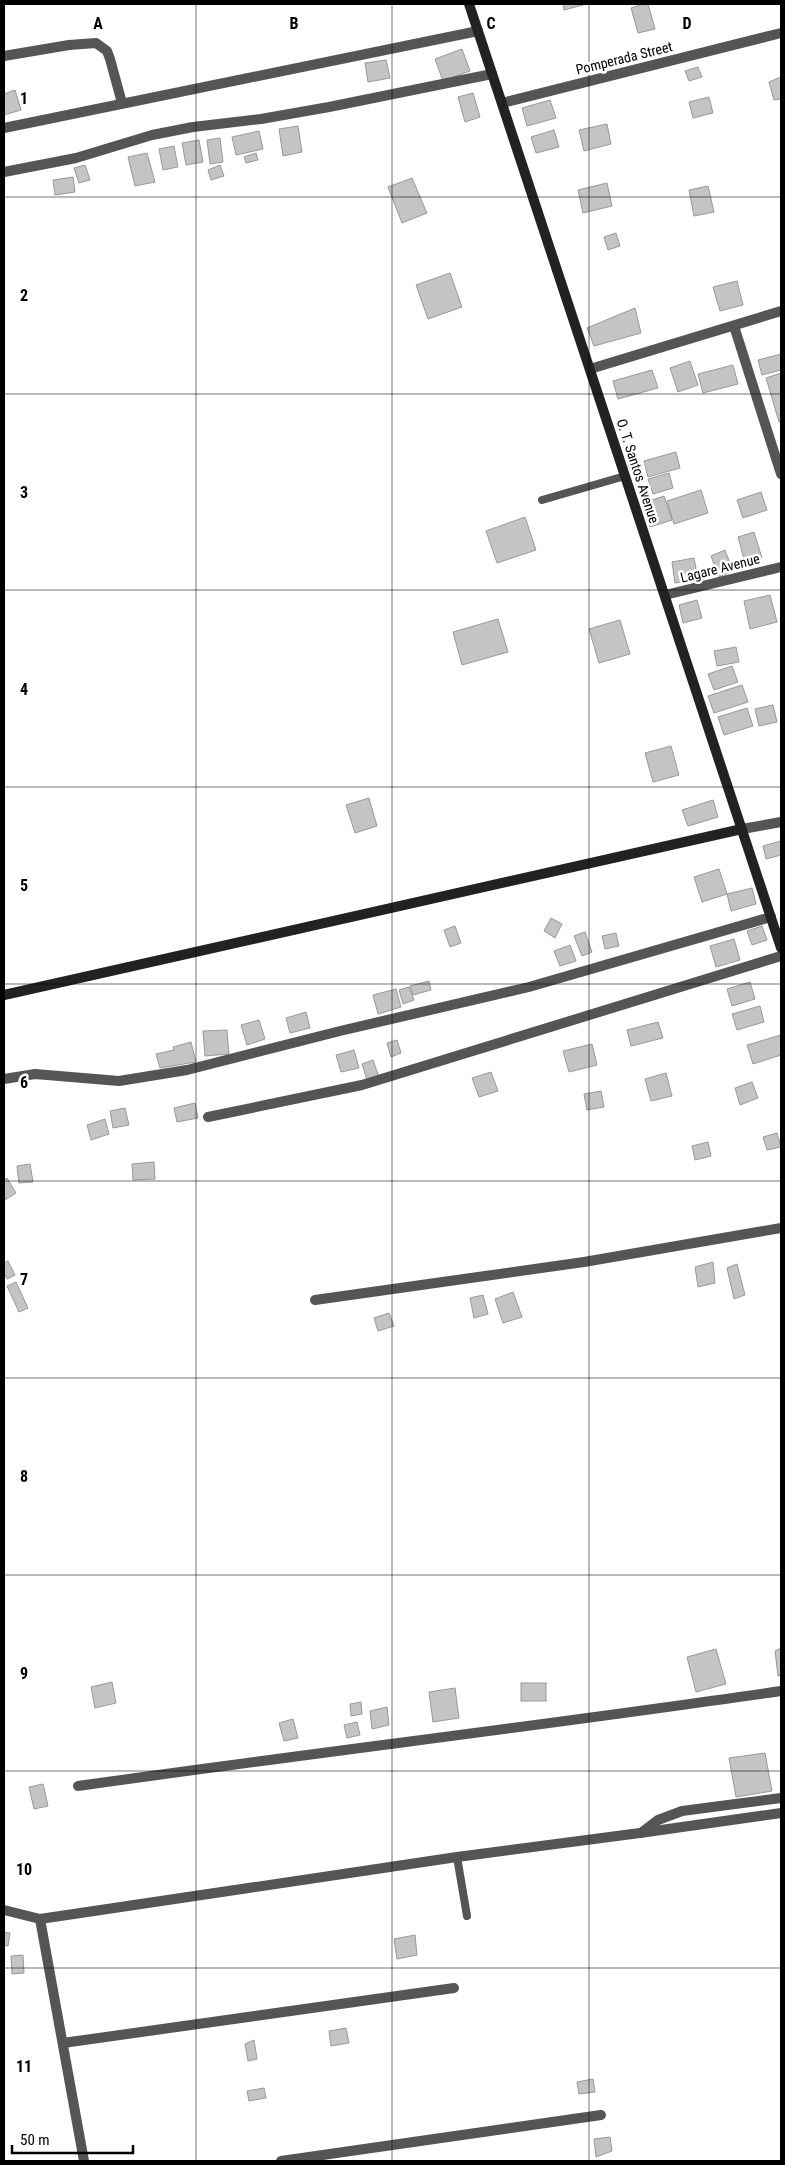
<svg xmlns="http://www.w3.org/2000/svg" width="785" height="2165" font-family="'Roboto Condensed',sans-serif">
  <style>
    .building { fill: #c4c4c4; stroke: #999 }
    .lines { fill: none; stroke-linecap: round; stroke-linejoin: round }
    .lane { stroke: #555; stroke-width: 8 }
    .street { stroke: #555; stroke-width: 10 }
    .secondary { stroke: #222; stroke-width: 10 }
    .grid { fill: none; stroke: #000; stroke-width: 1; stroke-opacity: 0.55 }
    .labels { text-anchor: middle; stroke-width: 5; stroke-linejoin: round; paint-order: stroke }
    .street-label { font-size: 14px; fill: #000; stroke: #fff }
    .grid-label { font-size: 16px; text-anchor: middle; font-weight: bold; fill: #000; stroke: #fff; stroke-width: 5; stroke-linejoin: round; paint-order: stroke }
  </style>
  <rect width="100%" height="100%" fill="#fff"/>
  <g class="building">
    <path d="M563,4H582L583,5L564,10Z"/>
    <path d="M643,4H648L655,29L638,33L631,8Z"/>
    <path d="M462,49L470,71L443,81L435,59Z"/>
    <path d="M386,60L390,78L368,82L365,63Z"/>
    <path d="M698,67L702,77L689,81L685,71Z"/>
    <path d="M781,77V99L774,100L769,82Z"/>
    <path d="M15,90L21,110L4,115V94Z"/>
    <path d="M473,93L480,117L465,122L458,97Z"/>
    <path d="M709,97L713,113L693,118L689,102Z"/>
    <path d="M550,100L556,118L527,126L522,108Z"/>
    <path d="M607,124L611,144L584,151L579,130Z"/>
    <path d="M298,126L302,152L283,156L279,129Z"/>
    <path d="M554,130L559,147L536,153L531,137Z"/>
    <path d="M259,131L263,149L236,155L232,137Z"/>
    <path d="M220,138L223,162L210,164L207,140Z"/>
    <path d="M199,140L203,162L186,165L182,143Z"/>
    <path d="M174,146L178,167L163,170L159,149Z"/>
    <path d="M147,153L155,182L135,186L128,157Z"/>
    <path d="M256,153L258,160L246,163L244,157Z"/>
    <path d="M85,165L90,180L79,183L74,168Z"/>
    <path d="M220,165L224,176L211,180L208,170Z"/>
    <path d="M73,177L75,192L55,195L53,180Z"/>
    <path d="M412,178L427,213L402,223L388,187Z"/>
    <path d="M607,183L612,206L583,213L578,190Z"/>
    <path d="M708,186L714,212L694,216L689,190Z"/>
    <path d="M616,233L620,246L608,250L604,237Z"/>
    <path d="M450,273L462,307L428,319L416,285Z"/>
    <path d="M737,281L743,305L720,311L713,287Z"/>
    <path d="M635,308L641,333L594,346L587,328Z"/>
    <path d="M781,354V370L762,375L758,360Z"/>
    <path d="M690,361L698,385L678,392L670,368Z"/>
    <path d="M733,365L738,384L703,393L698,374Z"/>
    <path d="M652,370L658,388L618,399L613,381Z"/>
    <path d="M781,373V422H779L766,378Z"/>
    <path d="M676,452L680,468L648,477L644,461Z"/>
    <path d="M639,459L644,479L636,481L628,465Z"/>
    <path d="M669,473L673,488L653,494L648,479Z"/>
    <path d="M701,490L708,513L674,524L667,501Z"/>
    <path d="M761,492L767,510L743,518L737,500Z"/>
    <path d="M664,496L672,520L650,527L643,503Z"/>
    <path d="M525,517L536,550L497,563L486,531Z"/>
    <path d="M754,532L762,558L745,563L738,537Z"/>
    <path d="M725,550L733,571L719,577L711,556Z"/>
    <path d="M694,558L698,579L675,583L672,562Z"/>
    <path d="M770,595L777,622L750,629L744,601Z"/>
    <path d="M697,600L702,618L683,623L679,605Z"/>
    <path d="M498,619L508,652L462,665L453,632Z"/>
    <path d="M620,620L630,654L599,663L589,629Z"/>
    <path d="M736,647L739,662L717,666L714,651Z"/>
    <path d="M732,666L738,682L714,690L708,674Z"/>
    <path d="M742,685L748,702L714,713L708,696Z"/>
    <path d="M773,705L777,722L759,726L755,709Z"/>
    <path d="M747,708L753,726L724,735L718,717Z"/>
    <path d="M671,746L679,775L653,782L645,753Z"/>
    <path d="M369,798L377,826L355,833L346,805Z"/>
    <path d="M713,800L718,817L688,826L682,810Z"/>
    <path d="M781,841V855L766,859L763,846Z"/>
    <path d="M719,869L727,894L702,902L694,877Z"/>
    <path d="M752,888L756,904L731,911L727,894Z"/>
    <path d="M551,918L562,924L555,938L544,931Z"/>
    <path d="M455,926L461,943L450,947L444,930Z"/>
    <path d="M762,926L767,940L752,945L747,931Z"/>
    <path d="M585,932L592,952L582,956L574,936Z"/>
    <path d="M616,933L619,946L605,949L602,936Z"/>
    <path d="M734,939L740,960L716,967L710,946Z"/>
    <path d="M570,945L576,961L560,966L554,951Z"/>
    <path d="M429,981L431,990L413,995L410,986Z"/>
    <path d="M750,982L755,999L732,1006L727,989Z"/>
    <path d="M409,987L414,1000L403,1004L399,990Z"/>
    <path d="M396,989L401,1007L378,1014L373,995Z"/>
    <path d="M760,1006L764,1022L737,1030L732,1014Z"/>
    <path d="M306,1012L310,1028L290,1033L286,1018Z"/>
    <path d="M259,1020L265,1039L247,1045L241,1025Z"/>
    <path d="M658,1022L663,1038L631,1046L627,1030Z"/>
    <path d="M227,1030L229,1054L205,1056L203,1031Z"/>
    <path d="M781,1035V1055L753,1064L747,1045Z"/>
    <path d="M397,1040L401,1053L391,1057L387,1043Z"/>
    <path d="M191,1042L196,1062L160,1068L156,1054L174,1050L173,1047Z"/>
    <path d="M592,1044L597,1065L569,1072L563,1051Z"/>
    <path d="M354,1050L359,1068L341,1072L336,1055Z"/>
    <path d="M373,1060L379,1077L367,1080L362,1064Z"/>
    <path d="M491,1072L498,1091L479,1097L472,1078Z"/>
    <path d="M666,1073L672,1096L651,1101L645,1079Z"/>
    <path d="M752,1082L758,1098L740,1105L735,1088Z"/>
    <path d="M601,1091L604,1107L587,1110L584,1094Z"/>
    <path d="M195,1103L198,1118L177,1122L174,1108Z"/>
    <path d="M125,1108L129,1125L113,1128L110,1111Z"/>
    <path d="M105,1119L109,1134L91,1140L87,1125Z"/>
    <path d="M777,1133L781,1147L767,1150L763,1137Z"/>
    <path d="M708,1142L711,1156L695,1160L692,1146Z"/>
    <path d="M154,1162L155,1179L133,1180L132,1164Z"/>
    <path d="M30,1164L33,1182L19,1183L17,1166Z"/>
    <path d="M7,1178L16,1193L5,1200L4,1180Z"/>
    <path d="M8,1261L15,1275L7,1279L4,1272V1263Z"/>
    <path d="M713,1262L715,1283L698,1287L695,1267Z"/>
    <path d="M737,1264L745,1295L734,1299L727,1268Z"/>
    <path d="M16,1282L28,1308L19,1312L7,1286Z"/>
    <path d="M513,1292L522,1317L503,1323L495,1299Z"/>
    <path d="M483,1295L488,1314L474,1318L470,1298Z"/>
    <path d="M389,1313L394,1326L378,1331L374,1318Z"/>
    <path d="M781,1648V1675L778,1676L775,1651Z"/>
    <path d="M716,1649L726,1684L696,1692L687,1657Z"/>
    <path d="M112,1682L116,1703L95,1708L91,1687Z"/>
    <rect x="521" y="1683" width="25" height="18"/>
    <path d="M455,1688L459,1718L433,1722L429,1692Z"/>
    <path d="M361,1702L362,1714L351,1716L350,1704Z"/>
    <path d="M387,1707L389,1725L372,1729L370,1711Z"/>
    <path d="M293,1719L298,1738L284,1741L279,1723Z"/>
    <path d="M357,1722L360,1735L347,1738L344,1725Z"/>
    <path d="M765,1753L772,1791L736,1797L729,1758Z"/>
    <path d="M43,1784L48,1806L34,1809L29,1787Z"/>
    <path d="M4,1932L10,1933L8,1946L4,1945Z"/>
    <path d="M415,1935L417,1955L397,1959L394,1939Z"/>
    <path d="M23,1955L24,1973L12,1974L11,1956Z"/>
    <path d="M346,2028L349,2043L331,2046L329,2031Z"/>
    <path d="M254,2040L257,2059L248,2061L245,2044Z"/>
    <path d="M593,2079L595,2092L579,2094L577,2082Z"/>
    <path d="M264,2088L266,2098L249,2101L247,2091Z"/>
    <path d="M610,2137L612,2151L596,2157L594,2139Z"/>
  </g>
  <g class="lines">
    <g class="lane">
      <path d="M542,500L625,476"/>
      <path d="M457,1857L467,1916"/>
    </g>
    <g class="street">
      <path d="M4,56L69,45L96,43L107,51L110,59L122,103"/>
      <path d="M502,103L781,33"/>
      <path d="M4,128L478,31"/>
      <path d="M4,172L76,158L152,135L193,127L261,119L329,107L492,74"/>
      <path d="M734,326L781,474"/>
      <path d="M590,369L781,311"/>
      <path d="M665,595L781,567"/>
      <path d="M742,829L781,822"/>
      <path d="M4,1079L35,1074L119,1081L187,1070L340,1031L529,987L771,917"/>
      <path d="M208,1117L362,1085L781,956"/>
      <path d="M315,1300L584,1262L781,1228"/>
      <path d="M78,1786C312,1753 547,1725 781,1691"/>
      <path d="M641,1833L658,1820L682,1811L781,1798"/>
      <path d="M4,1910L40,1919L457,1857L640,1833L781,1813"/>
      <path d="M40,1919L84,2161"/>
      <path d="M63,2043L454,1988"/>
      <path d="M281,2161L601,2115"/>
    </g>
    <g class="secondary">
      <path d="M469,4L781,948"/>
      <path d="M4,995L742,829"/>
    </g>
  </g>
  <path class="grid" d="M196,4V2161M392,4V2161M589,4V2161M4,197H781M4,394H781M4,590H781M4,787H781M4,984H781M4,1181H781M4,1378H781M4,1575H781M4,1771H781M4,1968H781"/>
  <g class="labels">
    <g class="street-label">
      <text transform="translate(624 58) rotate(-14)" y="5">Pomperada Street</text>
      <text transform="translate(638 471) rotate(72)" y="5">O. T. Santos Avenue</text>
      <text transform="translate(720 568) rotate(-14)" y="5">Lagare Avenue</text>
    </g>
  </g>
  <g class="grid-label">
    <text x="98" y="29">A</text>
    <text x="294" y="29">B</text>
    <text x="491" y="29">C</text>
    <text x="687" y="29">D</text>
    <text x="24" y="104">1</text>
    <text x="24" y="301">2</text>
    <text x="24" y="498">3</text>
    <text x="24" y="695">4</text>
    <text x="24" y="891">5</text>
    <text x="24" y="1088">6</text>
    <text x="24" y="1285">7</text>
    <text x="24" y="1482">8</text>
    <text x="24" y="1679">9</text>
    <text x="24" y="1875">10</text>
    <text x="24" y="2072">11</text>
  </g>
  <rect width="785" height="2165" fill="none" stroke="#000000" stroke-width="10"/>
  <path d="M12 2145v8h121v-8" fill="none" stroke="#000000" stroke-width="2.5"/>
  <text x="20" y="2145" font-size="15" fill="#000000" stroke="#ffffff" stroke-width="4" paint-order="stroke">50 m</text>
</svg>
